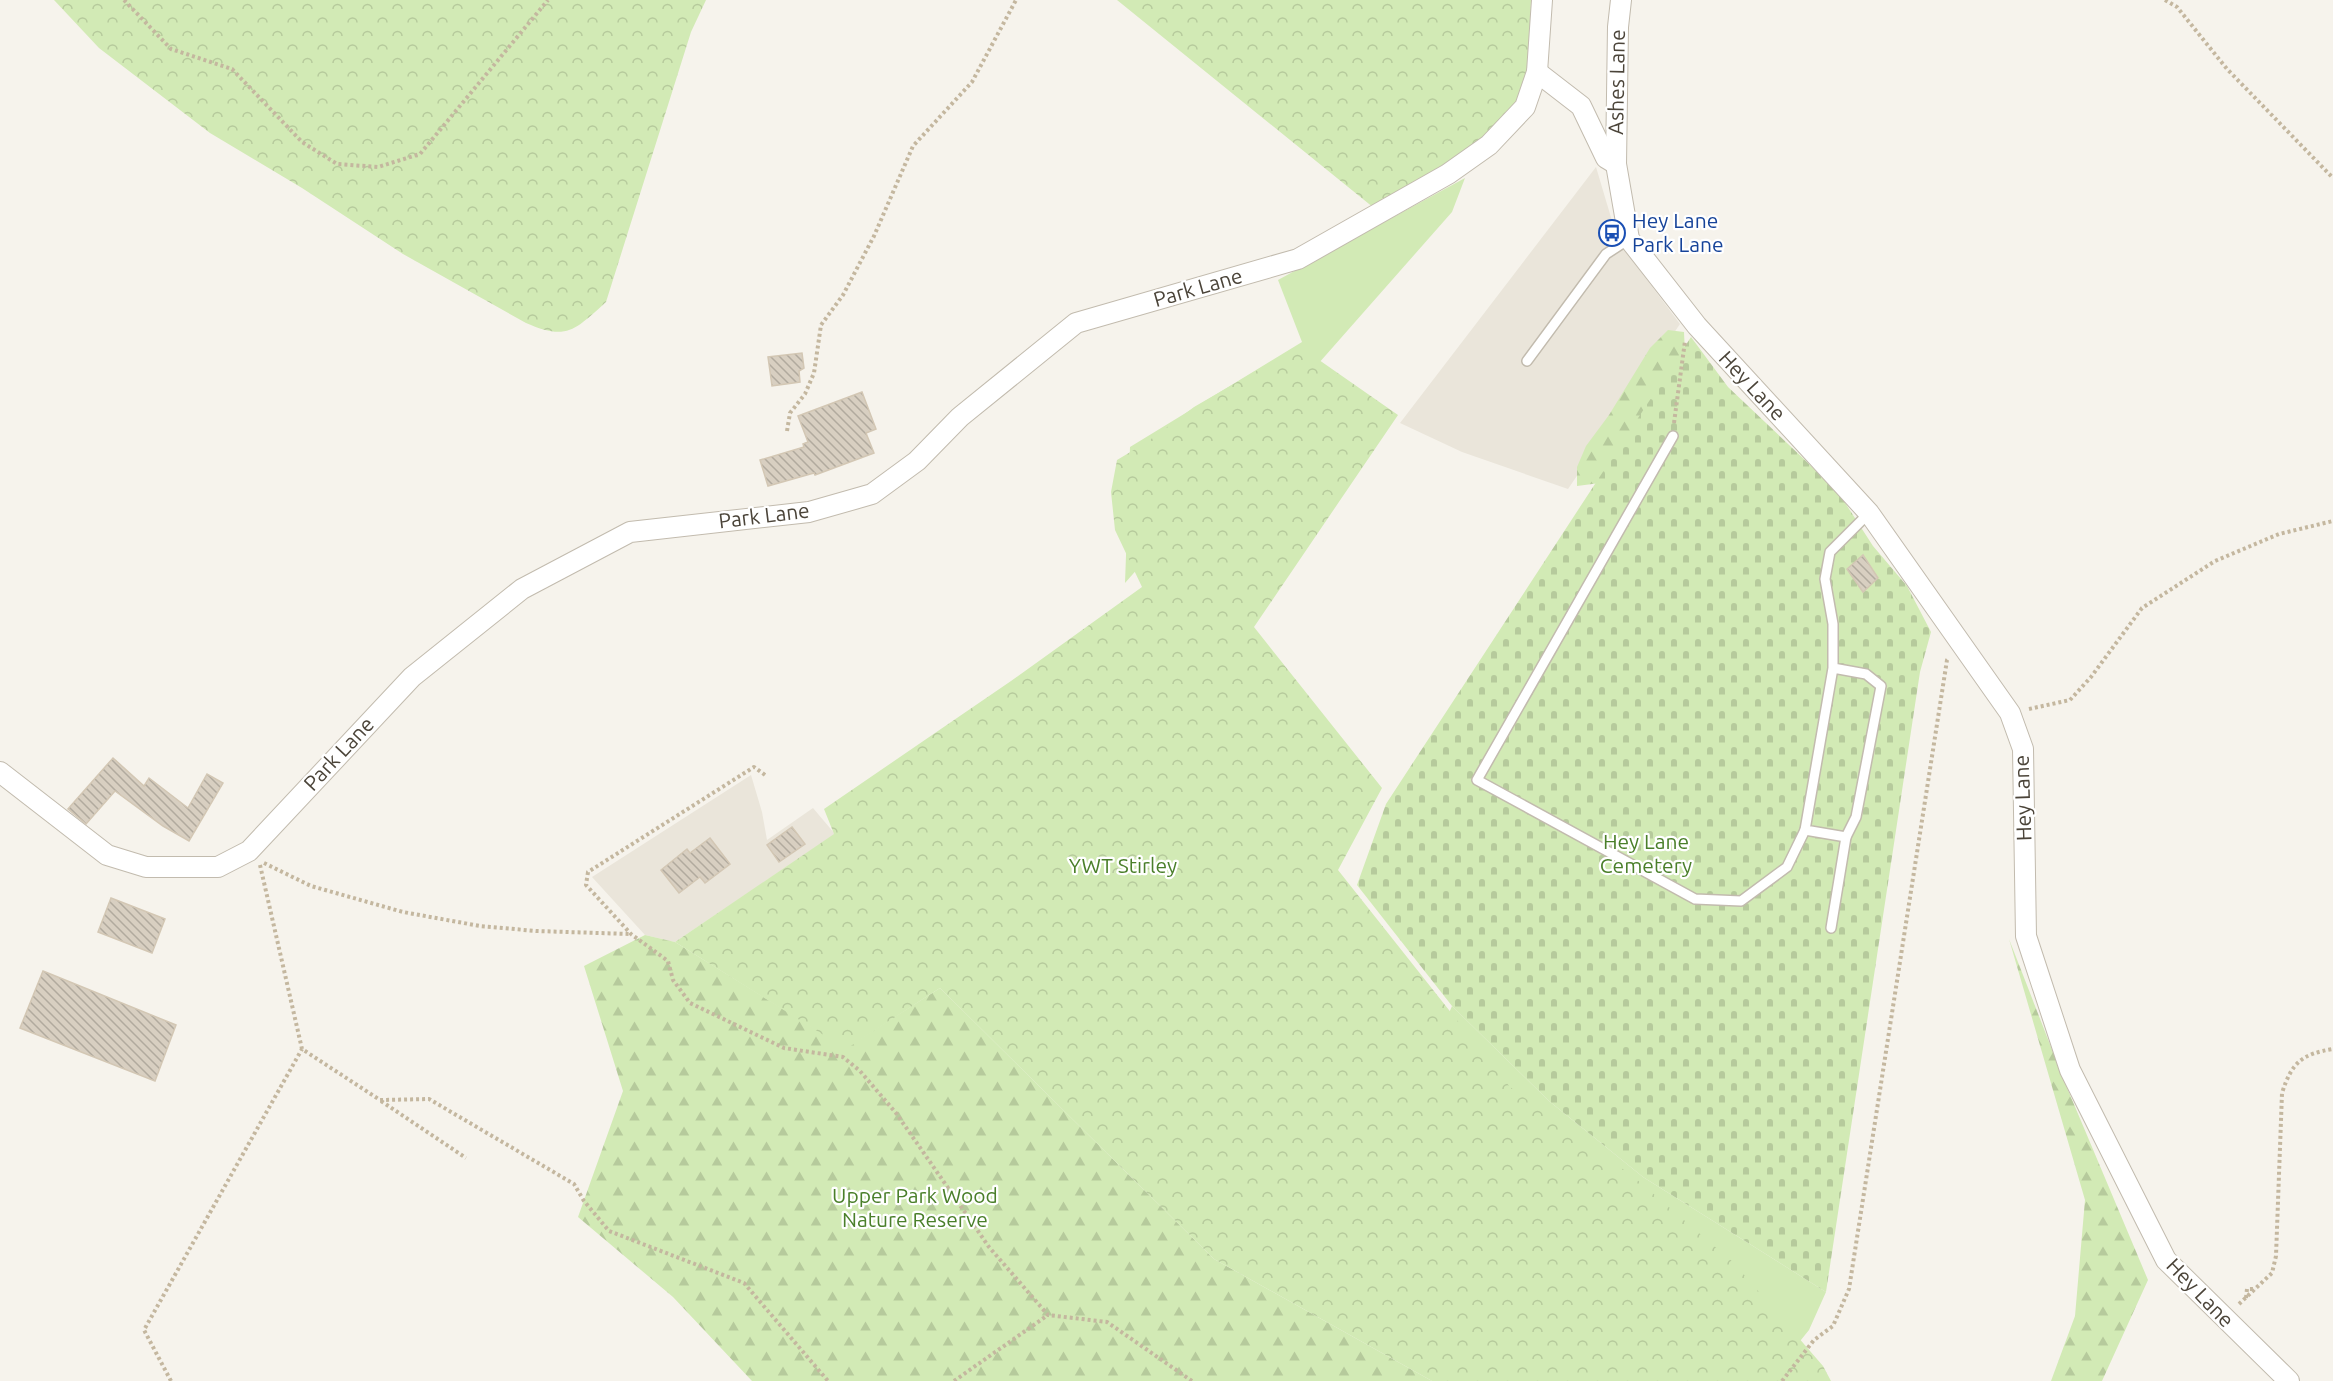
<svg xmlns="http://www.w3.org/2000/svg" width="2333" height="1381" font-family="Ubuntu,sans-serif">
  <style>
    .residential { fill: #eae5da }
    .grass { fill: #d2eab5 }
    .forest { fill: url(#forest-firs) }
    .cemetery { fill: url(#cemetery-stones) }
    .park { fill: url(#park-crowns) }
    .building { fill: url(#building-back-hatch); stroke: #d3c7b4; stroke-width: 1.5 }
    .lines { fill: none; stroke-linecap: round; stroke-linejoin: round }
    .service-casing { stroke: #c2bbae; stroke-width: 12 }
    .minor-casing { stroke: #c2bbae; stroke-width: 22 }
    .path { stroke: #c4b79f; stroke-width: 4; stroke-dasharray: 3 3; stroke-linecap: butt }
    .service { stroke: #fff; stroke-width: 9 }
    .minor { stroke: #fff; stroke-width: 20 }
    .labels { text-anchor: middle; stroke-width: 4.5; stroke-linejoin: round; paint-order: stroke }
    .street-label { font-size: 21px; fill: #4b4439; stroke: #fff }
    .transit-label { font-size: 21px; fill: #164399; stroke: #fff; text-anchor: start }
    .park-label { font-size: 21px; fill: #4a7f2a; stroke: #fff }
  </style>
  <defs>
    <pattern id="forest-firs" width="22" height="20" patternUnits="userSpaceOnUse" patternTransform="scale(1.5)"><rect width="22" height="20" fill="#d2eab5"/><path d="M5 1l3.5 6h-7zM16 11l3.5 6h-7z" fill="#b6ca9c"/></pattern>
    <pattern id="cemetery-stones" width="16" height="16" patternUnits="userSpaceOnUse" patternTransform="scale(1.5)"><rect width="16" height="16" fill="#d2eab5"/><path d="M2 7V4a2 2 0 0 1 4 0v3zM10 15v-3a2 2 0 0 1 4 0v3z" fill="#b6ca9c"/></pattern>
    <pattern id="park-crowns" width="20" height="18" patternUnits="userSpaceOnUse" patternTransform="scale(1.5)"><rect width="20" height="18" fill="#d2eab5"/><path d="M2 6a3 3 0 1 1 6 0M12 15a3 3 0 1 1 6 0" fill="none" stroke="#b6ca9c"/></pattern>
    <pattern id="building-back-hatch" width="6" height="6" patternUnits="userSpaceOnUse" patternTransform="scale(1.5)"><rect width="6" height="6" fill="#d8cfc1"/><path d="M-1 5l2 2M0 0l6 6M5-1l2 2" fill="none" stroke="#b1aa9e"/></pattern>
  </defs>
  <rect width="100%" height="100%" fill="#f6f3ec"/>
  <g class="residential">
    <path d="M1596,167L1618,241L1680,324L1568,489L1462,452L1400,423Z"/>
    <path d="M751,775L762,812L767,840L813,808L835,834L675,942L645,935L592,877Z"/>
  </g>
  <g class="grass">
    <path d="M1465,178L1452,212L1125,583L1130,447L1302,342L1278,280Z"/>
    <path d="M1452,1006L1549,1101L1643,1177L1826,1292L1809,1330L1768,1381L1404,1119Z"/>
  </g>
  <g class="forest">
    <path d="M1668,330L1684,332L1685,353L1600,483L1577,486V467L1586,446L1609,415L1650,348Z"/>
    <path d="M645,935L675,942L846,1048L940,988L1214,1259L1432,1381H752L673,1297L578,1217L623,1091L584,966Z"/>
    <path d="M2009,939L2065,1083L2148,1280L2102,1381H2051L2075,1316L2085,1200Z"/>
  </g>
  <path class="cemetery" d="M1691,337L1728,387L1807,462L1842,498L1873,546L1907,586L1931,632L1920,672L1826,1292L1643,1177L1549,1101L1452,1006L1357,885L1386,804Z"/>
  <g class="park">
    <path d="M54,0H706L691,32L606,302C575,330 567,341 526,323L403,254L302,188L210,133L99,48Z"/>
    <path d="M1117,0H1531C1530,18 1533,64 1528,78C1505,144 1431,177 1374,208Z"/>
    <path d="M1299,346L1398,415L1254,627L1382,788L1338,870L1510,1087L1635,1178L1734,1263L1823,1366L1831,1381H1432L1214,1259L940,988L846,1049L675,942L834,834L824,809L1011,681L1142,587L1115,530L1111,492L1117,460L1147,442L1194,407Z"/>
  </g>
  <g class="building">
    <path d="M802,353L804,368L799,371L800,382L772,386L768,357Z"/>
    <path d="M862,392L876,429L866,433L874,453L815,475L814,473L768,486L760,460L804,447L803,444L808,442L798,416Z"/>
    <path d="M1863,555L1878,578L1863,592L1847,569Z"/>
    <path d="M113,758L144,786L149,778L188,808L207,774L223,783L189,841L163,826L115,791L86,824L68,809Z"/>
    <path d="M792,827L805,844L779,862L767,845Z"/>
    <path d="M710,838L730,864L705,883L700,877L679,893L661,870L687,849L690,853Z"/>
    <path d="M111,898L165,919L152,953L98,932Z"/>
    <path d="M43,971L176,1025L155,1081L20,1028Z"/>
  </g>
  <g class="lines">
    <defs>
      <g id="service">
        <path d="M1527,361L1606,254L1629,239"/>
        <path d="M1673,436L1477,780L1695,899L1741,901L1787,867L1805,830"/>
        <path d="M1833,668L1866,674L1881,686L1856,817L1846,837L1805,830L1833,668V624L1825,579L1830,552L1869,513"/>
        <path d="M1831,928L1846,837"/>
      </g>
      <g id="minor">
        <path d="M1621,0L1618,27L1616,164L1629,239L1697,326L1869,513L2010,713L2023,749L2026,936L2070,1070L2166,1260L2289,1381"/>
        <path d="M1537,72L1581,106L1606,158L1616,164"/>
        <path d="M0,772L107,855L146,867H218L249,851L412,677L522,589L630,532L809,512L872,494L917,461L960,417L1076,323L1298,259L1448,174L1489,145L1525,107L1537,72L1542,0"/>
      </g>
    </defs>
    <use href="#service" class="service-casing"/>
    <use href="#minor" class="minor-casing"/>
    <g class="path">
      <path d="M124,0L171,49L232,69L302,142L337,164L378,167L420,154L548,0"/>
      <path d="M2165,0L2177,7L2227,69L2333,178"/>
      <path d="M1674,423L1685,341"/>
      <path d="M787,431L790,413L805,394L814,373L821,325L843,295L874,236L913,146L972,82L1016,0"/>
      <path d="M2029,709L2070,700L2091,677L2142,608L2215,561L2279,534L2333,521"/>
      <path d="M765,775L754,767L588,872L586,885L631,934L668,961L673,980L690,1003L784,1048L843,1057L860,1071L896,1113L989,1247L1048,1315L1107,1322L1192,1381"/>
      <path d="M264,863L311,886L403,912L480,926L536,931L630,934"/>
      <path d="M260,865L302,1049L380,1100L429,1099L574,1184L584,1201L609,1231L744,1283L828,1381"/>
      <path d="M381,1101L466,1158"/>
      <path d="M2246,1298L2247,1289H2256"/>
      <path d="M2239,1304L2272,1273L2276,1256L2282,1093C2292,1062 2302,1054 2333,1049"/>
      <path d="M171,1381L144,1330L302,1049"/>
      <path d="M954,1381L1048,1315"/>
      <path d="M1782,1381L1814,1340L1833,1326L1849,1289L1947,660L1949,658"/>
    </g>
    <use href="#service" class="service"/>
    <use href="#minor" class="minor"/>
  </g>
  <defs>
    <symbol id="bus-ring" viewBox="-11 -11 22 22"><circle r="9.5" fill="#fff" stroke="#1a4fb4" stroke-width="1.5"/><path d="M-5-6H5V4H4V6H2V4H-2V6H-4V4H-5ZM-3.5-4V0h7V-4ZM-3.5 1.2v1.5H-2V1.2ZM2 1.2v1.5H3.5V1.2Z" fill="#1a4fb4"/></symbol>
  </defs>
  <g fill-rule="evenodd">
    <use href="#bus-ring" x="1597" y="218" width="30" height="30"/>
  </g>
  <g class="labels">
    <g class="street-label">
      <text transform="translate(1617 82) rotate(-89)" y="7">Ashes Lane</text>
      <text transform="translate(1198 288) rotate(-16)" y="7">Park Lane</text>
      <text transform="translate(1752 386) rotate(47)" y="7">Hey Lane</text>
      <text transform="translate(764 516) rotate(-7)" y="7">Park Lane</text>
      <text transform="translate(339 754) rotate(-47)" y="7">Park Lane</text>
      <text transform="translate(2023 798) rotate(-92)" y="7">Hey Lane</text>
      <text transform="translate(2200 1293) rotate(46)" y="7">Hey Lane</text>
    </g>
    <g class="transit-label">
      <text x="1632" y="228">Hey Lane<tspan x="1632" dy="24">Park Lane</tspan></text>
    </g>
    <g class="park-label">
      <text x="1646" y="849">Hey Lane<tspan x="1646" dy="24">Cemetery</tspan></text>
      <text x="1123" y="873">YWT Stirley</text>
      <text x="915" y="1203">Upper Park Wood<tspan x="915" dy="24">Nature Reserve</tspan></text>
    </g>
  </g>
</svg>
